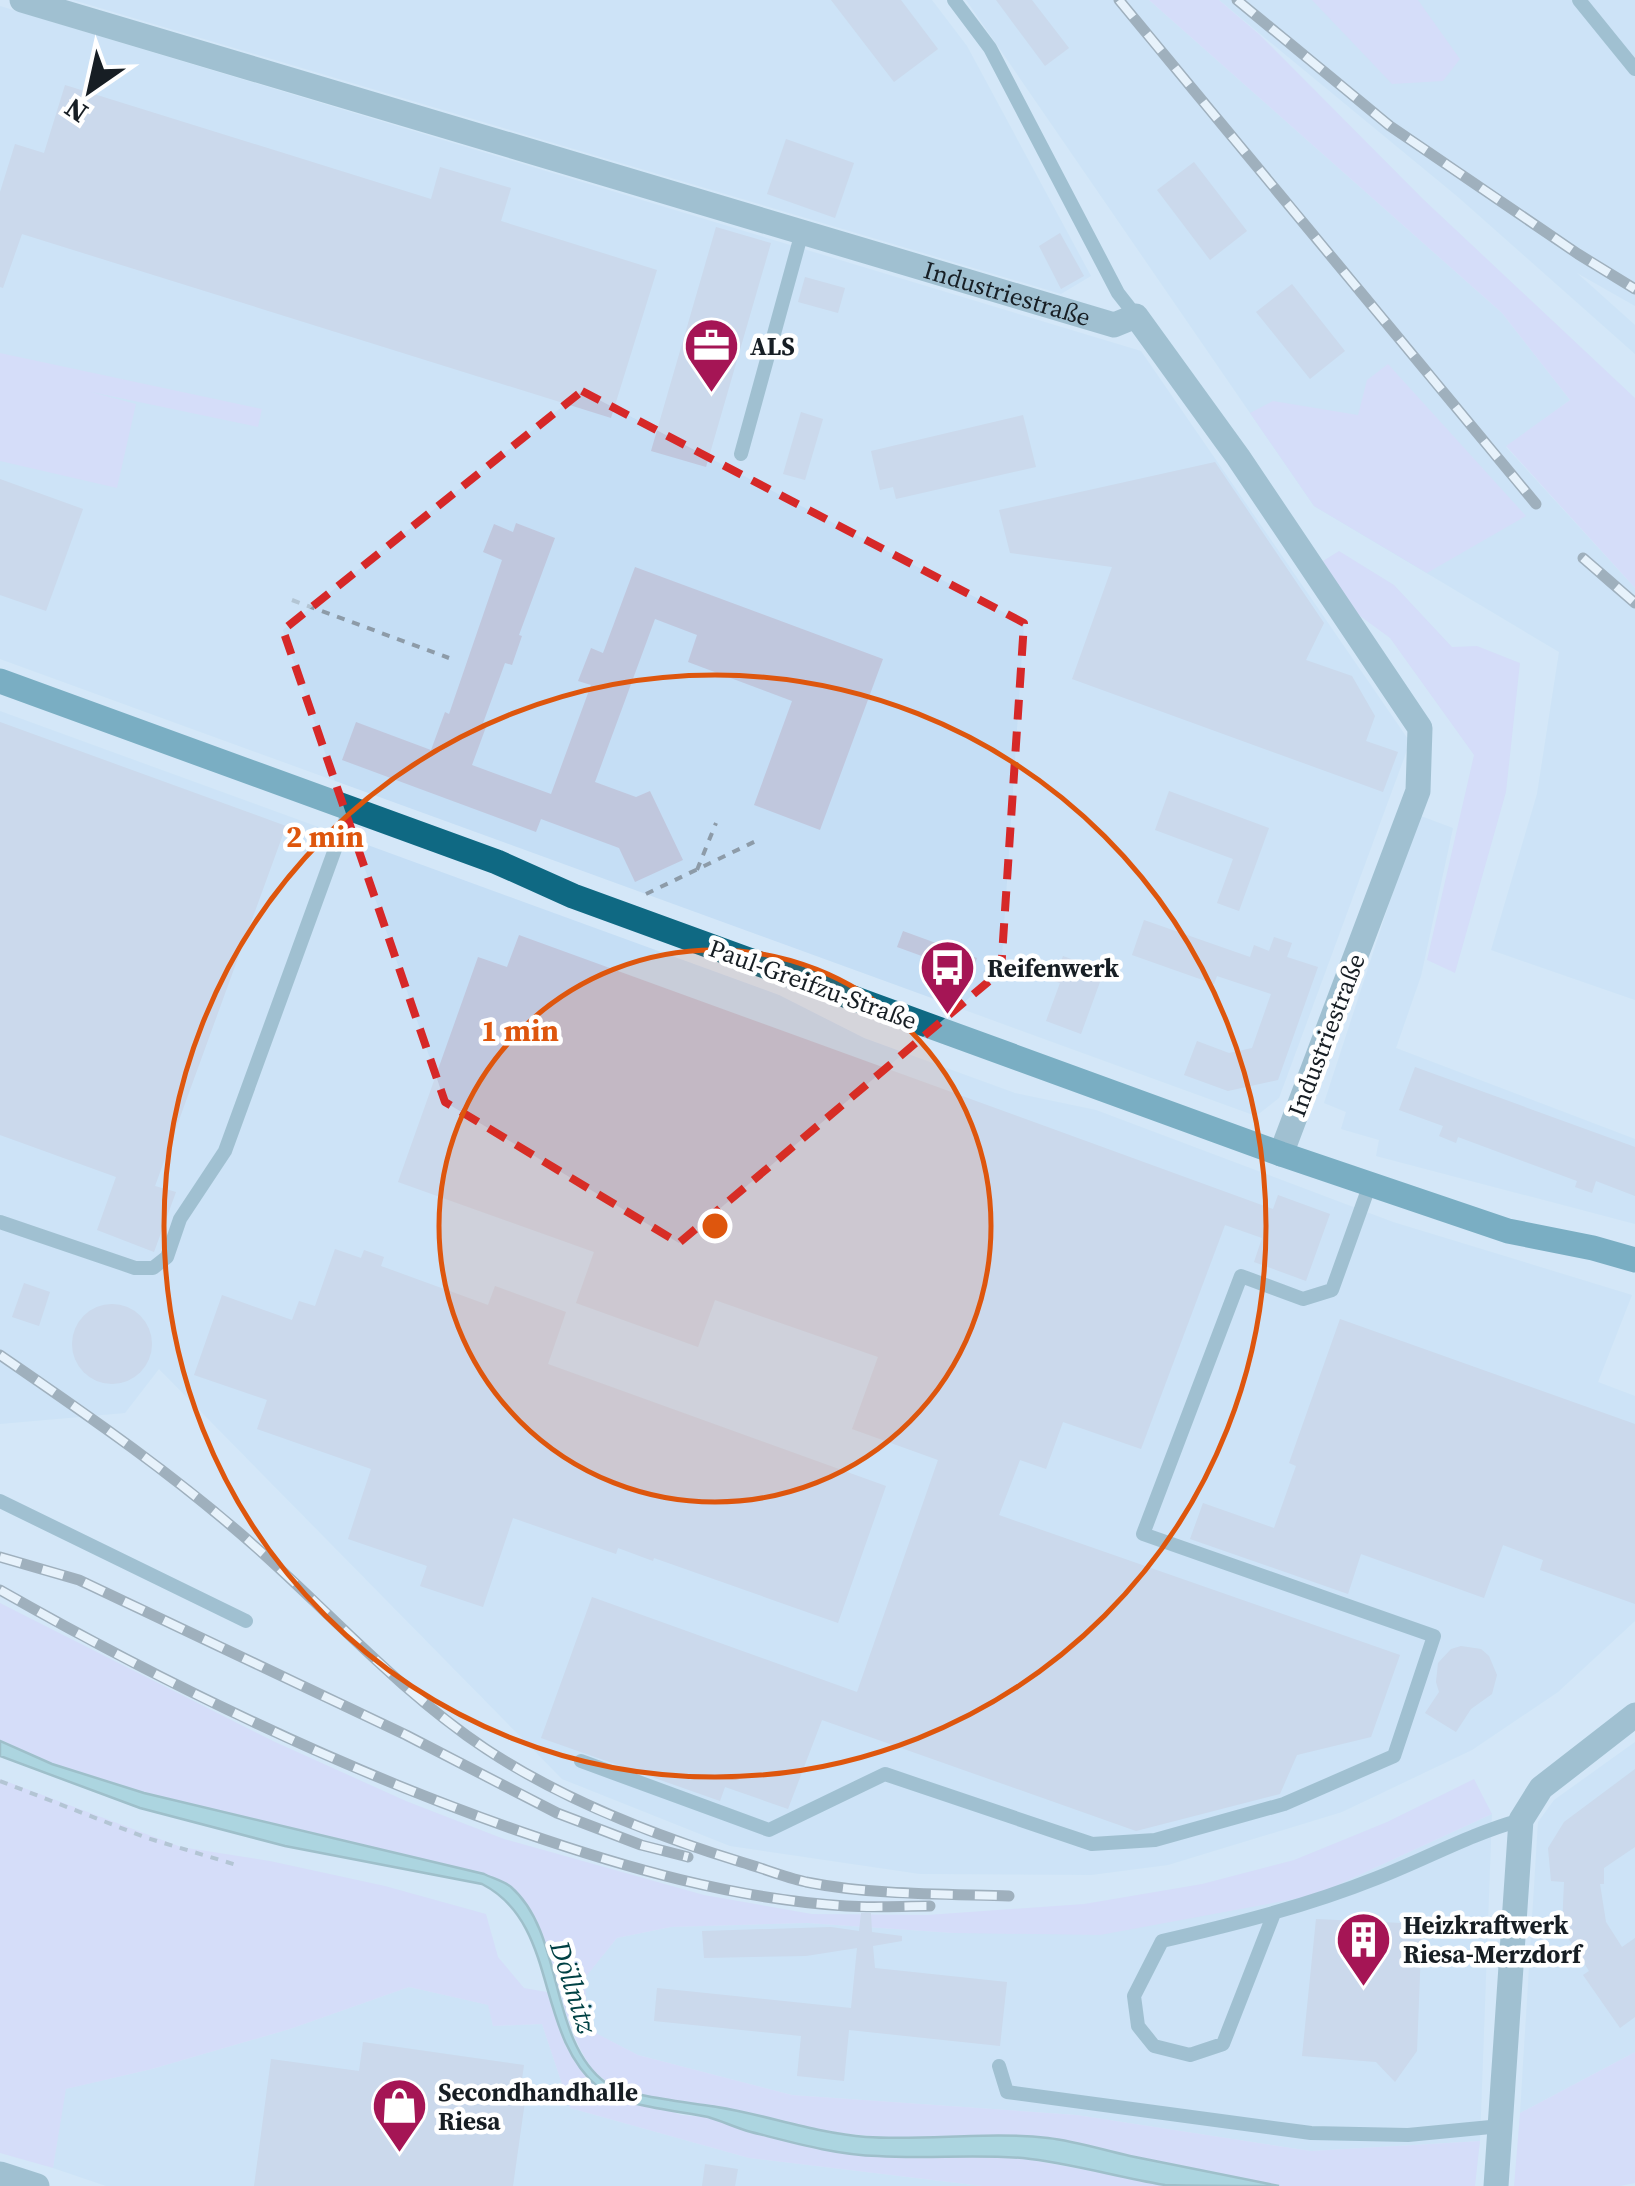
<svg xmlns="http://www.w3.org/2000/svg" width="1635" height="2186" font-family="'Source Serif 4',serif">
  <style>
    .built { fill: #c5def5 }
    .green { fill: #d7d1fa }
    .water { fill: #7dbfc3; stroke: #5e8f93; stroke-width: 2.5 }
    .building { fill: #c0c7dd }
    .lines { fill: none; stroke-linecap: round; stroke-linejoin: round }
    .path { stroke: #8d9ba8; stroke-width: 4; stroke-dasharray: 8 8; stroke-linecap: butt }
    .service { stroke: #6391a3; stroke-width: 14 }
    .minor { stroke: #6391a3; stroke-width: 25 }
    .secondary { stroke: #0f6983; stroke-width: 25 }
    .rail-casing { stroke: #616d77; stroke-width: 11 }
    .rail { stroke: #fff; stroke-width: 8; stroke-dasharray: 22; stroke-linecap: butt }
    .marked { fill: none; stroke: #d62828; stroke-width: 8; stroke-dasharray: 20 12; stroke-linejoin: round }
    .ring { fill: none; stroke: #de560d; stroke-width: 5 }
    .labels { text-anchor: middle; stroke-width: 9; stroke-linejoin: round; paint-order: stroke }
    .street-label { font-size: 25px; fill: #171e24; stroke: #fff }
    .poi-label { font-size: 25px; font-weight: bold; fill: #171e24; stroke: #fff; text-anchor: start }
    .water-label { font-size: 28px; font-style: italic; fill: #004144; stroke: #fff }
    .centre { fill: #de560d; stroke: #fff; stroke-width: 5 }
    .ring-label { font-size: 30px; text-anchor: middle; font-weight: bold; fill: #de560d; stroke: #fff; stroke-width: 9; stroke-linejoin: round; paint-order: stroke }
  </style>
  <rect width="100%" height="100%" fill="#d4e7f8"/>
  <g class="built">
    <path d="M73,0H932L967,46L1091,276L1061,294Z"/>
    <path d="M966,0H1149L1502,313L1570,400L1506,447L1635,588V1000L1491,950L1537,794L1559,652L1314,506Z"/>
    <path d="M1219,0H1635V306L1577,273L1635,325V354L1458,197Z"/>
    <path d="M0,6L1141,351L1410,742L1279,1098L1256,1116L0,659Z"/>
    <path d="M0,711L779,995L864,1038L1015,1093L1096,1110L1393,1222L1632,1295L1598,1382L1635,1396V1621L1558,1692L1472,1750L1342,1812L1168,1865L1091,1875L920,1874L730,1846L562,1779L159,1369L125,1413L0,1424Z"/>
    <path d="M1418,815L1453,828L1421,976L1396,1048L1635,1139V1224L1376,1156L1379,1140L1341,1129L1346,1112L1324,1103Z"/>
    <path d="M1635,1742V2052L1520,2113L1538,1822L1554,1800Z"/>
    <path d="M1492,1814L1480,2141L1311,2151L1077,2115L792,2095L638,2055L589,2030L584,1978L617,1938L671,1927L807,1923L953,1933L1316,1895Z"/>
    <path d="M409,1987L489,2005L493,2026L542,2024L570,2108L749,2158L982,2186H106L53,2168L65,2089L152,2069L290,2029Z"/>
  </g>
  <g class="green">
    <path d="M1149,0H1219L1260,35L1423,199L1635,398V588L1506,446L1570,400L1502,313Z"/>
    <path d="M1312,0H1418L1460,59L1443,81L1392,84Z"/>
    <path d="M0,353L262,409L258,427L91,392L136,404L117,488L0,461Z"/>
    <path d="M1388,364L1526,516L1427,573L1314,506L1250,413L1273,401L1358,415L1367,380Z"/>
    <path d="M1339,551L1394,585L1452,647L1477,646L1520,663L1506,792L1455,973L1427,960L1474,755L1390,638L1356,613L1323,561Z"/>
    <path d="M0,1603L273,1741L406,1801L504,1839L704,1895L812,1914L927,1915L1084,1904L1202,1884L1294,1860L1387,1822L1474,1779L1492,1814L1316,1895L1100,1935L953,1933L807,1923L671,1927L617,1938L584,1979L590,2030L638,2055L792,2095L1077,2115L1311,2151L1480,2141L1475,2186H1279L990,2135C919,2143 848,2136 778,2123C758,2119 739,2111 719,2107C681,2100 614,2099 591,2067C554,2016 558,1929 511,1887C504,1881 492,1878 484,1874L144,1793L52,1764L0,1741Z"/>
    <path d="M0,1779L181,1847L270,1861L385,1886L486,1914L498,1957L524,1988L547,1992L566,2047L605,2093L630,2102L658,2106L681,2115L706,2117L748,2131L810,2145L875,2157L948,2155L1026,2159L1175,2186H982L749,2158L570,2108L542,2024L493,2026L488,2005L409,1987L290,2029L152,2069L66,2089L53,2168L0,2153Z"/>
    <path d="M1635,2052V2183L1620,2186H1514L1520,2113Z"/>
  </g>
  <path class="water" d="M0,1741L52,1764L144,1793L484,1874C492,1878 504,1881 511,1887C565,1934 548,2041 606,2083C624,2096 692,2103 717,2107C767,2115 815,2133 866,2137C927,2141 988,2131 1048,2138C1075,2141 1103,2150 1130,2156C1179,2166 1229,2176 1279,2186C1242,2186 1202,2186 1165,2185C1117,2177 1070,2163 1023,2158C974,2154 926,2159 878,2156C836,2155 791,2142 751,2132C736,2128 722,2121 708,2117C679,2111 620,2106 599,2088C533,2033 560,1924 482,1884L285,1846L140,1808L0,1756Z"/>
  <g class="building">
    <path d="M831,0H901L938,49L894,82Z"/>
    <path d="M996,0H1032L1069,48L1045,66Z"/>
    <path d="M65,85L431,199L440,167L511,188L501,221L657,270L611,418L22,234L3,288L0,287V192L15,144L44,153Z"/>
    <path d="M786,139L854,163L835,218L767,194Z"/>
    <path d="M1194,162L1247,231L1210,260L1157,190Z"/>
    <path d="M716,227L771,243L706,467L651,451Z"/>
    <path d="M1060,233L1084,276L1061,289L1039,246Z"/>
    <path d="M805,277L845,288L838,313L798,302Z"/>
    <path d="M1292,284L1345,351L1310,379L1256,312Z"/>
    <path d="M801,412L823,419L805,480L783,474Z"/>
    <path d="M1023,415L1036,467L896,499L893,487L880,490L871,451Z"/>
    <path d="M1215,462L1324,623L1306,660L1352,676L1375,716L1366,741L1398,752L1383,792L1072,679L1112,567L1010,553L999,510Z"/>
    <path d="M0,479L83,509L46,611L0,595Z"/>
    <path d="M516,523L555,538L519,635L522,636L512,665L505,663L482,726L486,727L472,765L551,794L591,685L578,681L591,648L603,653L635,567L883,659L820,830L754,805L792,701L688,662L697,635L655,619L595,782L636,797L650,791L683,860L635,882L619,848L541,819L536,832L342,760L356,722L431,750L445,712L449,714L502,560L483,552L494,524L513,532Z"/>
    <path d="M0,722L286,826L155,1186L176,1192L154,1252L97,1230L116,1177L0,1135Z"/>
    <path d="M1169,791L1269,828L1239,911L1217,903L1233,859L1155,830Z"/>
    <path d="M1144,920L1250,957L1254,945L1269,951L1274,937L1292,943L1287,957L1318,967L1278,1080L1228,1091L1184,1075L1197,1041L1229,1053L1252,1048L1271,994L1217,976L1214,984L1132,955Z"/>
    <path d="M903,931L977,958L971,974L897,947Z"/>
    <path d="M519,935L1273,1209L1278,1195L1330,1214L1306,1281L1254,1262L1262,1238L1225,1225L1141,1449L1063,1422L1046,1469L1020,1460L999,1515L1400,1655L1371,1737L1297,1755L1280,1794L1136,1831L822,1720L788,1809L725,1787L720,1801L541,1738L592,1597L857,1692L938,1460L852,1429L878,1357L715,1300L698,1347L576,1303L594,1252L398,1182L478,957L507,967Z"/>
    <path d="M1063,956L1104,971L1081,1034L1046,1021L1060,983L1054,981Z"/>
    <path d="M1415,1067L1635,1147V1196L1596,1181L1592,1193L1575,1187L1577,1181L1458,1137L1456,1143L1439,1136L1443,1126L1399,1110Z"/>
    <path d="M335,1249L361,1258L364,1250L384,1257L381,1266L488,1305L495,1286L566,1312L548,1364L886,1486L838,1623L654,1558L653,1561L618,1548L616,1554L513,1518L483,1607L420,1586L427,1566L348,1539L371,1469L257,1429L267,1400L194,1375L222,1295L292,1320L299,1301L315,1306Z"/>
    <path d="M24,1283L50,1292L39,1326L12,1317Z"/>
    <circle cx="112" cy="1344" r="40"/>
    <path d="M1340,1319L1635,1424V1604L1540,1570L1543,1560L1503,1545L1484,1598L1361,1554L1348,1594L1190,1539L1203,1503L1274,1528L1296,1466L1289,1463Z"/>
    <path d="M1461,1646L1481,1649L1489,1656L1497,1675L1492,1694L1471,1709L1456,1732L1425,1713L1439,1692L1436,1682L1438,1663L1451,1649Z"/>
    <path d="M1635,1769V1847L1604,1868V1884H1600L1606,1922L1622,1947L1635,1938V2017L1620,2028L1583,1975L1589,1971L1562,1928L1564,1882L1551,1881L1548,1848L1564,1822Z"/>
    <path d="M861,1913H871L872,1932L902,1936V1941L873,1946L875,1968L1007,1982L1000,2046L849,2030L844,2081L797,2076L801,2036L654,2021L657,1988L851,2008L857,1948L806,1956L704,1958L702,1931L831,1927L859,1931Z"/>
    <path d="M1316,1919L1422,1924L1417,2051L1395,2082L1376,2062L1302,2056Z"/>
    <path d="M363,2042L524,2065L520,2093L526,2094L513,2186H254L271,2059L359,2071Z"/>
    <path d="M705,2164L738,2169L735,2186H702Z"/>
  </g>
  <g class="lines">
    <g class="path">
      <path d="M292,600L449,658"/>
      <path d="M697,870L716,823"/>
      <path d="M646,894L758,840"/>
      <path d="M0,1781L147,1838L240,1866"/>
    </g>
    <g class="service">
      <path d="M954,0L990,48L1118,293L1136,316"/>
      <path d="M1579,0L1635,69"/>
      <path d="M741,454L802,232"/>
      <path d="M0,1222L135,1268H153L167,1257L180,1219L225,1151L350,808"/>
      <path d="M0,1501L246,1621"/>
      <path d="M581,1761L769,1830L885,1774L1092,1844L1155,1840L1284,1804L1394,1756L1434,1636L1143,1534L1241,1276L1303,1299L1332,1290L1370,1184"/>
      <path d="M1273,1916L1223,2044L1190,2055L1154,2046L1138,2026L1134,1996L1162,1941C1235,1924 1307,1906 1377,1878C1426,1859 1470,1834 1521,1820"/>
      <path d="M999,2066L1007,2092L1311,2133L1408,2135L1501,2126"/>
    </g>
    <g class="minor">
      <path id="s1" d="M22,0L1114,325L1136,316L1238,457L1420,728L1418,791L1281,1154"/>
      <path d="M0,2174L37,2186"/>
      <path d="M1496,2186L1521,1820L1541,1788L1635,1715"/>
    </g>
    <path class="secondary" d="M0,681L497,862L573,896L1281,1154L1508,1231L1593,1248L1635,1260"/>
    <defs>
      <g id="rail">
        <path d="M1119,0L1536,504"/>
        <path d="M1237,0L1390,126L1578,254L1635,289"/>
        <path d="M1583,558L1635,603"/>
        <path d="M0,1355C89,1416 179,1478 259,1550C335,1618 401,1692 486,1749C563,1800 653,1835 741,1862C762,1868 784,1877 806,1882C871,1895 942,1894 1009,1896"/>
        <path d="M0,1557L79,1580L406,1735L557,1813L641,1845L688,1857"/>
        <path d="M0,1590C167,1685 340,1769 522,1832C626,1868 735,1899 846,1906C874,1908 902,1906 930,1906"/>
      </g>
    </defs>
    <use href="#rail" class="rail-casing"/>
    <use href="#rail" class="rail"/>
  </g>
  <path d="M0 0H1635V2186H0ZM582,391L1024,623L1001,971L679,1243L445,1102L283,630Z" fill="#d4e7f8" fill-opacity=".55" fill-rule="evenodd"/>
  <path class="marked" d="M582,391L1024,623L1001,971L679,1243L445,1102L283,630Z"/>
  <circle cx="715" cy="1226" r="276" fill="#de560d" fill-opacity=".12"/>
  <g class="ring">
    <circle cx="715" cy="1226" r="276"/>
    <circle cx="715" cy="1226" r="551"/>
  </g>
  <defs>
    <symbol id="office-pin" viewBox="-11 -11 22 30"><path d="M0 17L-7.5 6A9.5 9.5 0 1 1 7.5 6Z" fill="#a51555" stroke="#fff"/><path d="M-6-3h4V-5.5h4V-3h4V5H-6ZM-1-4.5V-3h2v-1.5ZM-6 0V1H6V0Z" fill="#fff"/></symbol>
    <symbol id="bus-pin" viewBox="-11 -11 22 30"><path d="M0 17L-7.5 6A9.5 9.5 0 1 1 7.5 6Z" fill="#a51555" stroke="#fff"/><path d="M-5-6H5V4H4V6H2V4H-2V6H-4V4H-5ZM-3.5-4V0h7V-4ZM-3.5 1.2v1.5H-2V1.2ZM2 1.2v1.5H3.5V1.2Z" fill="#fff"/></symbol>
    <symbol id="building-pin" viewBox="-11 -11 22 30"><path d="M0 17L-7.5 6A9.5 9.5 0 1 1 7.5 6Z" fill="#a51555" stroke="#fff"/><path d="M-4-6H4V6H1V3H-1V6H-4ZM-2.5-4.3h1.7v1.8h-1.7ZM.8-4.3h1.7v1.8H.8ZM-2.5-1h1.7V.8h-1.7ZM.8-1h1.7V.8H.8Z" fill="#fff"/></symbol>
    <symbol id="shop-pin" viewBox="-11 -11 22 30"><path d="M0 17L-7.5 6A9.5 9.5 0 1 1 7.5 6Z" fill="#a51555" stroke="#fff"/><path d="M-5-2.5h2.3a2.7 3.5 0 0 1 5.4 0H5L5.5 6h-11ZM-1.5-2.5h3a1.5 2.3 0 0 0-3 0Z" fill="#fff"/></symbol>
  </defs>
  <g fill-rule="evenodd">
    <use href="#office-pin" x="680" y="314" width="63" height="86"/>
    <use href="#bus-pin" x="916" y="936" width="63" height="86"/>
    <use href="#building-pin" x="1332" y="1908" width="63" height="86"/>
    <use href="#shop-pin" x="368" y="2074" width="63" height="86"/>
  </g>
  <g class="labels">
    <g class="street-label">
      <text dy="9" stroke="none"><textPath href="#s1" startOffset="1028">Industriestraße</textPath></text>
      <text transform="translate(813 984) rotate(20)" y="9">Paul-Greifzu-Straße</text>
      <text transform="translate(1326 1035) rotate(-69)" y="9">Industriestraße</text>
    </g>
    <g class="poi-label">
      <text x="750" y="355">ALS</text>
      <text x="987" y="977">Reifenwerk</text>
      <text x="1403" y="1934">Heizkraftwerk<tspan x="1403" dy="29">Riesa-Merzdorf</tspan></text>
      <text x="438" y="2101">Secondhandhalle<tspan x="438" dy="29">Riesa</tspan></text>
    </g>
    <g class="water-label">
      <text transform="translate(574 1987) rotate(72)" y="10">Döllnitz</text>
    </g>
  </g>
  <circle cx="715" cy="1226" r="15" class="centre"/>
  <g class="ring-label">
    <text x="325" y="847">2 min</text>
    <text x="520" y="1041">1 min</text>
  </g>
  <g transform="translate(90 90) rotate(214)" stroke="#ffffff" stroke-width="8" paint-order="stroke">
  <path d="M0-8L18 38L0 25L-18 38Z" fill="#171e24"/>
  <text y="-15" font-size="28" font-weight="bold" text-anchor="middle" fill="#171e24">N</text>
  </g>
</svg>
